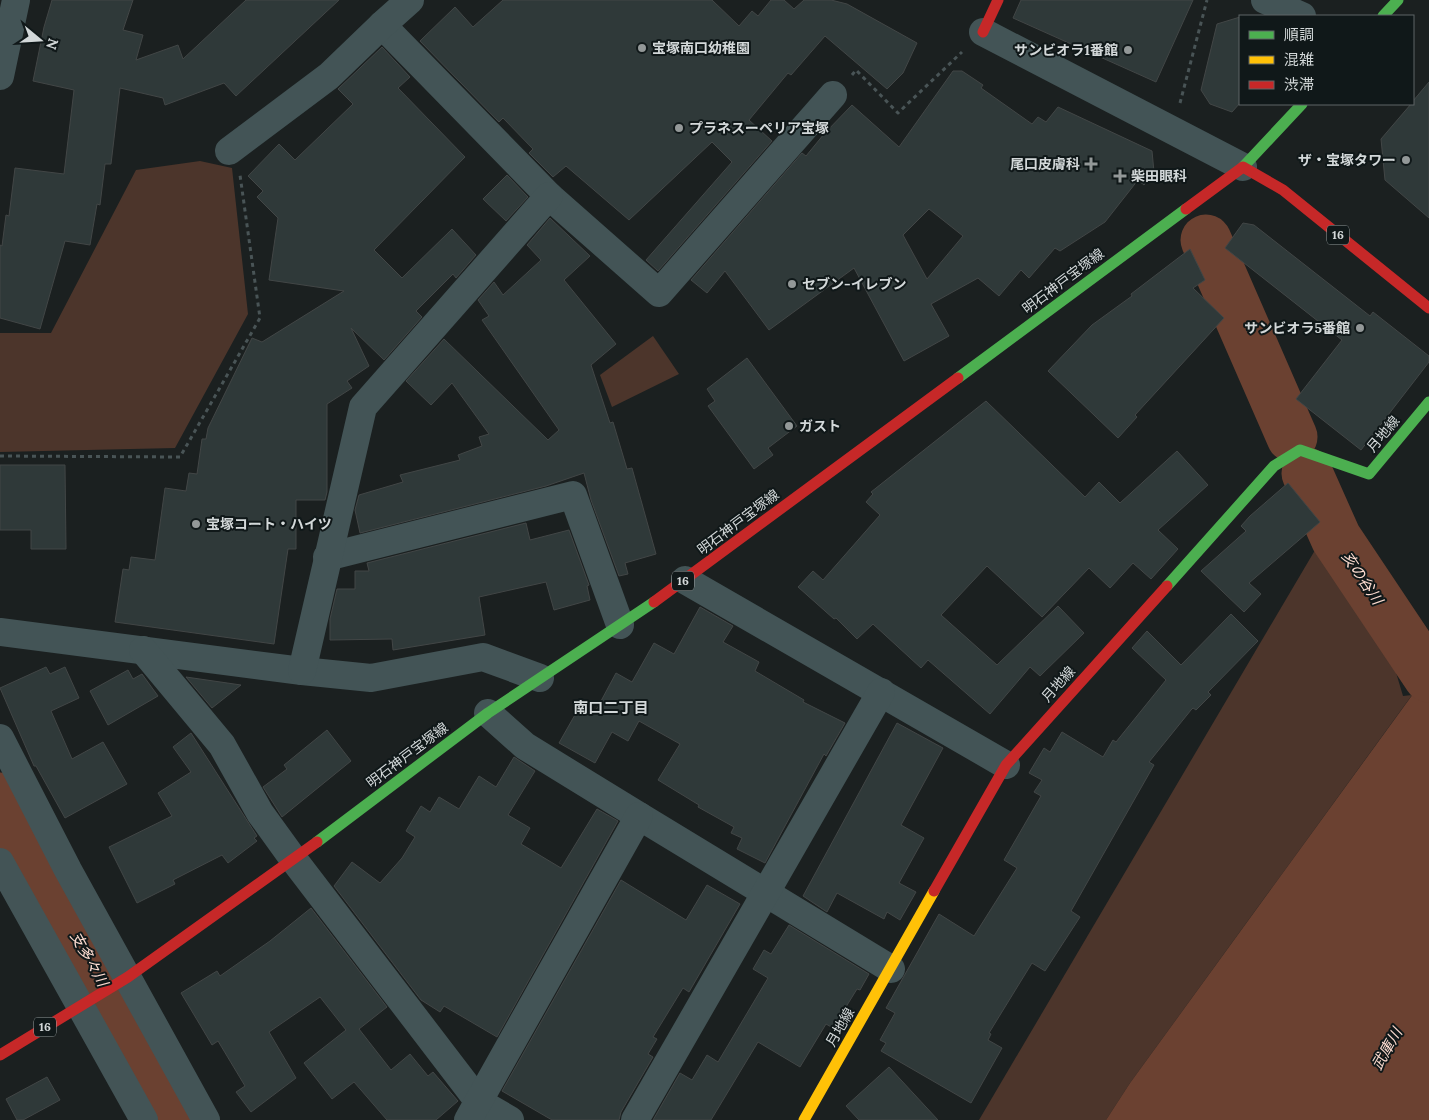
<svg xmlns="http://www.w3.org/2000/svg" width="1429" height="1120" font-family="Lora,'Noto Sans JP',serif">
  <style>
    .green { fill: #4c352b }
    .water { fill: #6b4131 }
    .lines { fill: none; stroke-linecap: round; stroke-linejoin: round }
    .river { stroke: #6b4131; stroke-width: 51 }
    .building { fill: #2f3939; stroke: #424646; fill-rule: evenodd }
    .path { stroke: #495456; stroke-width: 3; stroke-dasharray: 4 4; stroke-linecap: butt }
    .street { stroke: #435456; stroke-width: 28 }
    .fast { stroke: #4caf50; stroke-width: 11 }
    .slow { stroke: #ffc107; stroke-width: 11 }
    .jam { stroke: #c62828; stroke-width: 11 }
    .poi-dot { fill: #939898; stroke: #101819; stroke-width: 2 }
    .labels { text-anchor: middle; stroke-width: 4; stroke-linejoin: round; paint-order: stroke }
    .shield { fill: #101819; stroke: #989e9f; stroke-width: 1 }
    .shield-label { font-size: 12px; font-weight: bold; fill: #d3d8d9 }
    .poi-label { font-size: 14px; font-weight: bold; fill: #d3d8d9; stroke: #101819; text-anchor: start }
    .street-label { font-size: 14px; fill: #d3d8d9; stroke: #101819 }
    .water-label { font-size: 15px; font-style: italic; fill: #fddcd0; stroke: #101819 }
    .neighbourhood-label { font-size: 15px; font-weight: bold; fill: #d3d8d9; stroke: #101819 }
  </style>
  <rect width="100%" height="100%" fill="#1b2020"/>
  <g class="green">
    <path d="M200,161L232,168L248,314L175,448L0,452V333H51L136,170Z"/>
    <path d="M653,336L679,374L612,407L600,375Z"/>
    <path d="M1321,540L1362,612L1383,629L1403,696L1412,695L1130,1083L1106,1120H979Z"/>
  </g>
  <path class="water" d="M1429,672V1120H1106L1130,1083Z"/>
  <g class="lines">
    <g class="river">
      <path d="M1206,240L1292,437"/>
      <path d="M1307,473L1336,538L1429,677"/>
      <path d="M0,798L179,1120"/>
    </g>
  </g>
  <g class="building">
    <path d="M52,0H133L123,30L143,35L136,60L178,45L183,59L246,0H339L236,96L224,83L165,105L163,98L120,88L111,164H105L100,205L97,204L90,245L65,241L40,329L0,318V245L2,246L6,215L9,216L15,168L64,174L74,90L33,81L44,27Z"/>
    <path d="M503,0H712L739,26L752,11L758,16L771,0H784L794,9L804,0H831L847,4L917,43L903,73L887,89L825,36L791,75L788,73L749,120L772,141L658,271L646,260L732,162L712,142L629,220L566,166L553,177L529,153L533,149L503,118L499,122L420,41L455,7L473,27Z"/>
    <path d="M1021,0H1193L1156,82L1013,18Z"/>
    <path d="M1240,17V103L1232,112L1210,104L1201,90L1217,24Z"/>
    <path d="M382,47L410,77L398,88L465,157L374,250L402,278L452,229L476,255L456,278L453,274L416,311L422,317L384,360L351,328L369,366L347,381L352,388L327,404V492L325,500H296V549H288L274,644L115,622L123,569L129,570L131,557L155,560L165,488L186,491L189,473L197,474L202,439H206L208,428L252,338L262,342L344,291L269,280L278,218L257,197L263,191L248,176L279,144L295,160L353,104L338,89Z"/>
    <path d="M953,71H962L983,85L981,88L1032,124L1038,117L1046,122L1058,107L1152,151L1154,172L1144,185L1138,180L1105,222L1060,251L1055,248L1029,278L1021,270L999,296L978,278L931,304L949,336L904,361L854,268L769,330L725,271L707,293L691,280L802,153L806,156L824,134L852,105L899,147ZM929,209L963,236L927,279L903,235Z"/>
    <path d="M1429,82V218L1385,180L1381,139L1411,104H1413V101Z"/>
    <path d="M507,175L528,197L506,221L483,199Z"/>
    <path d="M550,218L590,256L564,280L616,344L591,365L610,423L613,422L627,469L632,468L656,554L625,563L628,574L619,576L591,500L584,473L546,486L360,533L355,510L359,495L403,482L400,475L460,460L458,455L482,446L479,437L489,434L452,383L431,405L406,381L444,339L548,440L559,430L482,320L489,316L478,300L494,282L503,295L541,260L527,245Z"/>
    <path d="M1243,223L1254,225L1370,316L1373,312L1429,356V362L1361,450L1296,399L1342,340L1225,248Z"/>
    <path d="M1190,249L1205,280L1193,288L1224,318L1135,415L1137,417L1118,438L1048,371L1092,325L1132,296L1131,294Z"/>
    <path d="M747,358L797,426L768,448L773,455L754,469L708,406L715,401L707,389Z"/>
    <path d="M986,401L1085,497L1099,482L1120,503L1177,451L1208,485L1158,530L1178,549L1151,579L1133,563L1110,588L1089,568L1042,617L987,566L941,615L997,665L1058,606L1084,633L1040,676L1030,667L990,714L928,660L921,668L873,624L857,639L836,618L834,619L798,587L813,571L823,580L880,515L866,502L873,494L871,492Z"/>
    <path d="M0,465H65L66,549H31V530H0Z"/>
    <path d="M1288,483L1320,522L1249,583L1261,594L1244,612L1201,571L1246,531L1241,526L1250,516Z"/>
    <path d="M526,523L530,540L569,530L589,585L587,586L590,600L554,610L546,582L479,597L485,635L393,650L392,639L330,640V619L337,589H355V571H369L367,563Z"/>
    <path d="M700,607L733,626L723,642L759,662L755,671L804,700L803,702L845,723L826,756L824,754L765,863L737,849L742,838L731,833L734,827L698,807L699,805L658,780L680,744L639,721L628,741L612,732L595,763L559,743L580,706L594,714L616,673L632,682L654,643L674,654Z"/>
    <path d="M1231,614L1258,641L1208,692L1211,695L1196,710L1193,708L1191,710L1149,762L1154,765L1071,911L1080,917L1045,971L1032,963L989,1033L991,1034L988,1040L1002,1048L971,1103L881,1051L886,1043L880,1040L895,1013L886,1008L939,914L974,936L1017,868L1004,860L1041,796L1034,792L1042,780L1029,773L1044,748L1050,752L1062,732L1103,757L1113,740L1116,742L1166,680L1132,648L1147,631L1181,665Z"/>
    <path d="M46,667L50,674L65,667L79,698L51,711L72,759L103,742L127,784L65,818L36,766H34L0,688Z"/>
    <path d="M128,670L133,679L142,674L158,696L108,725L90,691Z"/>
    <path d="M186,677L241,685L212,708Z"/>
    <path d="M897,723L943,748L901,825L924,838L899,883L916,892L900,920L887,912L884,919L837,893L827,912L803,896Z"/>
    <path d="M327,730L351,761L282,817L263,787L287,769L284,765Z"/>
    <path d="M191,733L257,836L254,838L257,841L228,863L222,855L173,880L175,884L137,903L109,847L172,816L158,793L191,772L173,747Z"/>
    <path d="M514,757L535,771L508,815L530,828L521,844L561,868L597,809L618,821L497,1037L444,1006L440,1012L421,1000L334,886L352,862L380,883L402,858L415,837L406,831L421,806L430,812L439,797L459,809L479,776L496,787Z"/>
    <path d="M621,880L686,920L707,885L740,904L689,992L683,988L653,1037L657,1039L648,1054L653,1057L621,1112L619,1120H552L502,1091Z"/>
    <path d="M311,908L387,1007L359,1029L391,1070L410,1054L428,1076L433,1072L458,1101L436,1120H387L354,1082L332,1099L304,1063L346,1030L320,997L269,1032L296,1078L251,1112L236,1092L245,1086L218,1041L212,1045L181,993L217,971L220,976L270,941Z"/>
    <path d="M789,925L869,974L860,990L857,989L833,1028L826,1024L800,1067L758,1042L711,1120H653L680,1073L692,1080L707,1055L718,1062L768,978L753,969L764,950L771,954Z"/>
    <path d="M889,1067L938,1120H859L846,1106Z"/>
    <path d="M47,1077L60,1100L23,1120H17L6,1099Z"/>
  </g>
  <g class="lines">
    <g class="path">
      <path d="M852,75L856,70L898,113L962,52"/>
      <path d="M1180,103L1207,0"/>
      <path d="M0,456L180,457L260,318L240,175"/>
    </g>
    <g class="street">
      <path d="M1265,0L1302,16"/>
      <path d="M382,25L549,196L659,293L833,95"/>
      <path d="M983,32L1243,167"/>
      <path d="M0,76L16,0"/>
      <path d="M229,151L329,76L382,25L410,0"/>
      <path d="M327,557L573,495L620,625"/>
      <path d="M685,580L1006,765"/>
      <path d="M0,632L302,671L371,678L483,657L540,678"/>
      <path d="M143,650L222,745L260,813L294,860L479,1102L510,1120"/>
      <path d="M302,671L363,407L549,196"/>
      <path d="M488,713L525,746L639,816L891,969"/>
      <path d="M0,738L68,870L206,1120"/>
      <path d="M0,862L144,1120"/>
      <path d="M468,1120L639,816"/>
      <path d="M635,1120L881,692"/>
    </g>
    <g class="fast">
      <path d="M1383,16L1398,0"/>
      <path d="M1243,167L1302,104"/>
      <path d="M958,378L1186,209"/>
      <path d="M1167,586L1274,466L1300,450L1369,474L1429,402"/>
      <path d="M317,842L488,713L654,602"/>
    </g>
    <path class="slow" d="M804,1120L934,891"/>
    <g class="jam">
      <path d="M983,32L998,0"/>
      <path d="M1186,209L1243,167L1283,190L1429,308"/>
      <path d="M654,602L958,378"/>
      <path d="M934,891L1006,765L1167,586"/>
      <path d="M0,1055L128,977L317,842"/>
    </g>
  </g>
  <g class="poi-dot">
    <circle cx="642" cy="48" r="5"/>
    <circle cx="1128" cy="50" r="5"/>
    <circle cx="679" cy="128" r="5"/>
    <circle cx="1406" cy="160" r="5"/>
    <path d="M1088.5 156.5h5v5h5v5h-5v5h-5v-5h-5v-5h5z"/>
    <path d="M1117.5 168.5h5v5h5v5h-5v5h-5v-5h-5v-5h5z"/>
    <circle cx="792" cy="284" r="5"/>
    <circle cx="1360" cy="328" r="5"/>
    <circle cx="789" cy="426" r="5"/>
    <circle cx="196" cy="524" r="5"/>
  </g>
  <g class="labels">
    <g class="shield">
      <rect x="1327" y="225.5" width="22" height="19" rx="4"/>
      <rect x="672" y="571.5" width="22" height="19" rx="4"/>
      <rect x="34" y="1017.5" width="22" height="19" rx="4"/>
    </g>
    <g class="shield-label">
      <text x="1338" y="239">16</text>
      <text x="683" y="585">16</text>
      <text x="45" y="1031">16</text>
    </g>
    <g class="poi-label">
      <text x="652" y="53">宝塚南口幼稚園</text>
      <text x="1118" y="55" text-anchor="end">サンビオラ1番館</text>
      <text x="689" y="133">プラネスーペリア宝塚</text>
      <text x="1396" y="165" text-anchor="end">ザ・宝塚タワー</text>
      <text x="1080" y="169" text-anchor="end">尾口皮膚科</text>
      <text x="1131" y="181">柴田眼科</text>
      <text x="802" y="289">セブン-イレブン</text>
      <text x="1350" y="333" text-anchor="end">サンビオラ5番館</text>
      <text x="799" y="431">ガスト</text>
      <text x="206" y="529">宝塚コート・ハイツ</text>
    </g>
    <g class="street-label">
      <text transform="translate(1063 281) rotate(-37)" y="5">明石神戸宝塚線</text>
      <text transform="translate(1383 434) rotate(-50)" y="5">月地線</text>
      <text transform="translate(738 522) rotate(-37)" y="5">明石神戸宝塚線</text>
      <text transform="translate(1058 684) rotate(-48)" y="5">月地線</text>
      <text transform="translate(407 755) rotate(-37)" y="5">明石神戸宝塚線</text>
      <text transform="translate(840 1027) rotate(-60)" y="5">月地線</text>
    </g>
    <g class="water-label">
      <text transform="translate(1362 578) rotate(56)" y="5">亥の谷川</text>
      <text transform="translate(89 959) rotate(61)" y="5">支多々川</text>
      <text transform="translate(1387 1049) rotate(-60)" y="5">武庫川</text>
    </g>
    <g class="neighbourhood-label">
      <text x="611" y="713">南口二丁目</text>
    </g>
  </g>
  <rect x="1239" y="15" width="175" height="90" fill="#101819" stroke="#5e6566"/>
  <rect x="1249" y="31" width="25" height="8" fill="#4caf50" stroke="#5e6566"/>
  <text x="1284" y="40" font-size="15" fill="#d3d8d9">順調</text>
  <rect x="1249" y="56" width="25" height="8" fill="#ffc107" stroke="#5e6566"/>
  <text x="1284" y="65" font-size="15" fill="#d3d8d9">混雑</text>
  <rect x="1249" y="81" width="25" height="8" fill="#c62828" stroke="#5e6566"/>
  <text x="1284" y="90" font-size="15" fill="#d3d8d9">渋滞</text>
  <g transform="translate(40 40) rotate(108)" stroke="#101819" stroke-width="4" paint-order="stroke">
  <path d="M0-4L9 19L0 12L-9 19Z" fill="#d3d8d9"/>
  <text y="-8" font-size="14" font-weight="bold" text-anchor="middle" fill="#d3d8d9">N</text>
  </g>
</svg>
